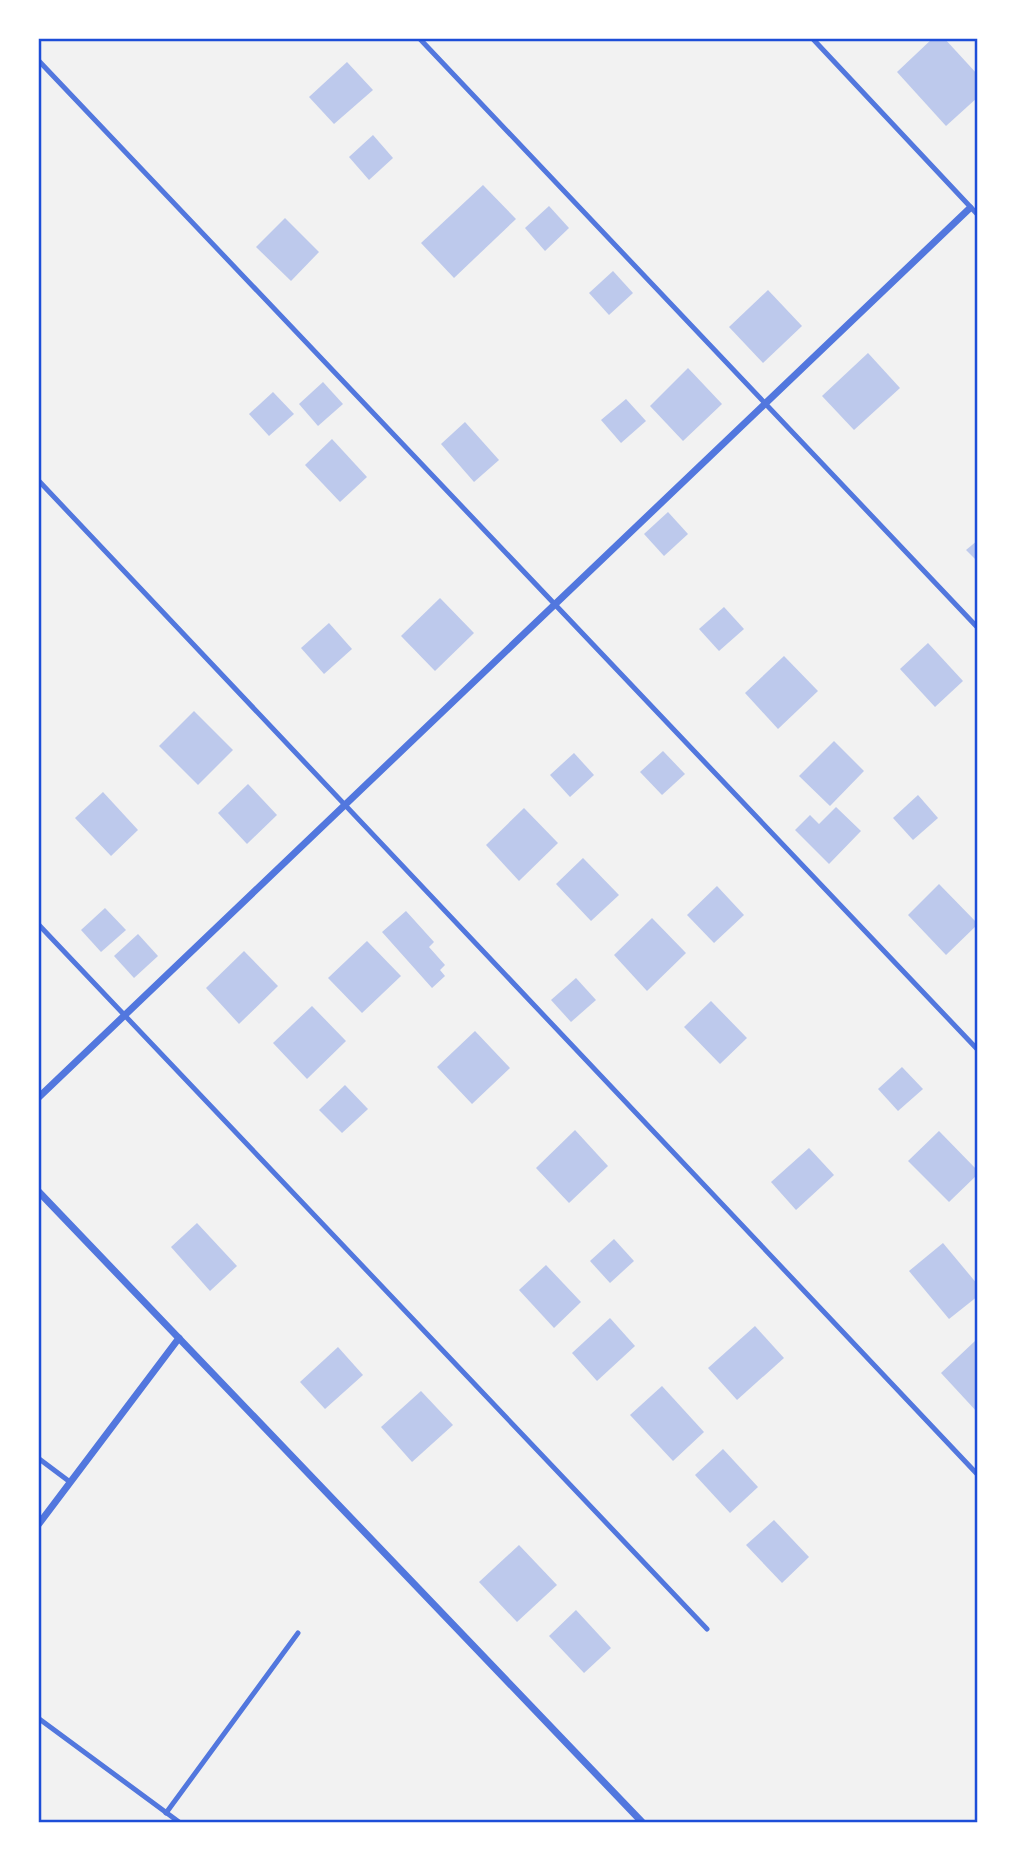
<svg xmlns="http://www.w3.org/2000/svg" width="1016" height="1861" font-family="Mulish,sans-serif">
  <style>
    .building { fill: #bdc9ec }
    .lines { fill: none; stroke-linecap: round; stroke-linejoin: round }
    .service { stroke: #5277de; stroke-width: 5 }
    .minor { stroke: #5277de; stroke-width: 7 }
    .neatline { fill: none; stroke: #1d4ed8; stroke-width: 2.5 }
  </style>
  <rect width="100%" height="100%" fill="#f2f2f2"/>
  <g class="building">
    <path d="M933,38H944L978,75V97L946,126L897,72Z"/>
    <path d="M347,62L373,90L334,124L309,97Z"/>
    <path d="M373,135L393,158L369,180L349,157Z"/>
    <path d="M483,185L516,219L454,278L421,243Z"/>
    <path d="M549,206L569,228L545,251L525,228Z"/>
    <path d="M285,218L319,252L291,281L256,247Z"/>
    <path d="M613,271L633,293L609,315L589,293Z"/>
    <path d="M768,290L802,326L763,363L729,327Z"/>
    <path d="M868,353L900,388L854,430L822,396Z"/>
    <path d="M688,368L722,404L683,441L650,406Z"/>
    <path d="M323,382L343,404L318,426L299,404Z"/>
    <path d="M273,392L294,414L269,436L249,414Z"/>
    <path d="M626,399L646,421L621,443L601,420Z"/>
    <path d="M465,422L499,460L474,482L441,444Z"/>
    <path d="M332,439L367,477L340,502L305,465Z"/>
    <path d="M668,512L688,534L664,556L644,534Z"/>
    <path d="M978,540V562L966,550Z"/>
    <path d="M440,598L474,633L435,671L401,636Z"/>
    <path d="M724,607L744,629L719,651L699,629Z"/>
    <path d="M329,623L352,649L324,674L301,648Z"/>
    <path d="M928,643L963,681L935,707L900,669Z"/>
    <path d="M784,656L818,691L778,729L745,693Z"/>
    <path d="M194,711L233,750L198,785L159,746Z"/>
    <path d="M834,741L864,771L830,806L799,776Z"/>
    <path d="M663,751L685,774L662,795L640,772Z"/>
    <path d="M574,753L594,775L570,797L550,775Z"/>
    <path d="M248,784L277,815L247,844L218,813Z"/>
    <path d="M103,792L138,830L111,856L75,818Z"/>
    <path d="M918,795L938,818L913,840L893,818Z"/>
    <path d="M836,807L861,831L829,864L795,830L810,815L819,824Z"/>
    <path d="M524,808L558,843L519,881L486,845Z"/>
    <path d="M583,858L619,895L591,921L556,884Z"/>
    <path d="M939,884L978,924L946,955L908,915Z"/>
    <path d="M717,886L744,915L714,943L687,915Z"/>
    <path d="M105,908L126,930L101,952L81,930Z"/>
    <path d="M406,911L434,942L429,947L445,965L440,970L445,976L432,988L382,932Z"/>
    <path d="M652,918L686,953L647,991L614,955Z"/>
    <path d="M138,934L158,956L134,978L114,956Z"/>
    <path d="M367,941L401,976L362,1013L328,978Z"/>
    <path d="M244,951L278,986L239,1024L206,988Z"/>
    <path d="M576,978L596,1000L571,1022L551,1000Z"/>
    <path d="M711,1001L747,1038L720,1064L684,1027Z"/>
    <path d="M312,1006L346,1041L307,1079L273,1043Z"/>
    <path d="M475,1031L510,1068L472,1104L437,1067Z"/>
    <path d="M902,1067L923,1089L898,1111L878,1089Z"/>
    <path d="M345,1085L368,1109L342,1133L319,1110Z"/>
    <path d="M575,1130L608,1166L569,1203L536,1168Z"/>
    <path d="M939,1131L978,1171V1174L949,1202L908,1161Z"/>
    <path d="M809,1148L834,1175L796,1210L771,1182Z"/>
    <path d="M197,1223L237,1266L210,1291L171,1247Z"/>
    <path d="M614,1239L634,1261L610,1283L590,1261Z"/>
    <path d="M943,1243L978,1285V1296L949,1319L909,1271Z"/>
    <path d="M546,1265L581,1302L554,1328L519,1290Z"/>
    <path d="M610,1318L635,1346L597,1381L572,1353Z"/>
    <path d="M755,1326L784,1358L737,1400L708,1368Z"/>
    <path d="M975,1341L978,1344V1413L941,1373Z"/>
    <path d="M338,1347L363,1375L325,1409L300,1382Z"/>
    <path d="M662,1386L704,1432L673,1461L630,1415Z"/>
    <path d="M421,1391L453,1425L412,1462L381,1427Z"/>
    <path d="M723,1449L758,1487L730,1513L695,1475Z"/>
    <path d="M774,1520L809,1557L782,1583L746,1545Z"/>
    <path d="M519,1545L557,1585L517,1622L479,1582Z"/>
    <path d="M576,1610L611,1648L584,1673L549,1636Z"/>
  </g>
  <g class="lines">
    <g class="service">
      <path d="M419,38L978,628"/>
      <path d="M812,38L978,215"/>
      <path d="M38,60L978,1050"/>
      <path d="M38,480L978,1475"/>
      <path d="M38,924L707,1629"/>
      <path d="M38,1458L70,1482"/>
      <path d="M38,1718L179,1822"/>
      <path d="M166,1813L298,1633"/>
    </g>
    <g class="minor">
      <path d="M38,1098L970,208"/>
      <path d="M38,1191L642,1822"/>
      <path d="M38,1525L179,1338"/>
    </g>
  </g>
  <rect width="1016" height="1861" fill="none" stroke="#ffffff" stroke-width="80"/>
  <rect x="40" y="40" width="936" height="1781" class="neatline"/>
</svg>
